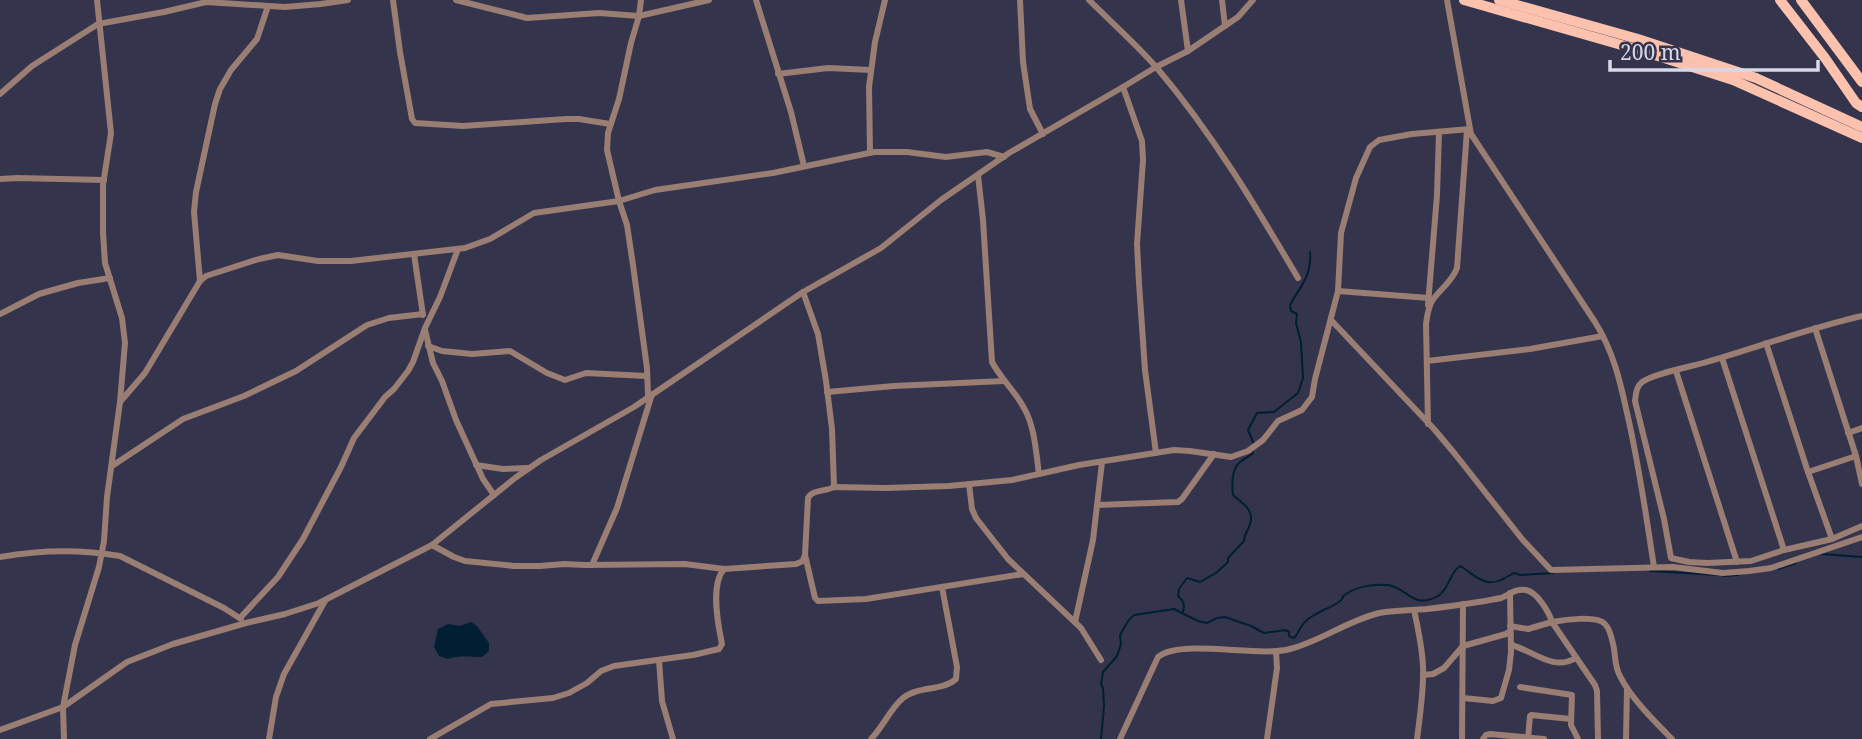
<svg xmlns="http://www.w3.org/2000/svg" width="1862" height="739" font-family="'Noto Serif',serif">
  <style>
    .water { fill: #011f32 }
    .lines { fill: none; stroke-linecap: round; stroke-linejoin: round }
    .stream { stroke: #011f32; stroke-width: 2 }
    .minor { stroke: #9a7d73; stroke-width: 6 }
    .primary { stroke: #fcc2ae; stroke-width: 10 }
  </style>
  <rect width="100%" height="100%" fill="#34344d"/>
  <path class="water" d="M471,622L477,626L489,643V651L482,657C469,657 459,655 448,659L439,656L434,647L438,629L448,624L460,626Z"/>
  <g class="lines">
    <g class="stream">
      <path d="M1254,444L1248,430L1257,413L1274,412L1298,393L1303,378L1301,342L1296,323L1297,314L1291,311L1290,305C1300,286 1312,277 1310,252"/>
      <path d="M1821,554L1862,557"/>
      <path d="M1778,569L1796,563"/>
      <path d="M1650,571L1718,575"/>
      <path d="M1723,576L1738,575"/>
      <path d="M1183,612C1185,605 1184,601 1178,596L1179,589L1187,578L1200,582L1216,573L1228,562V558L1244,541C1244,534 1248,531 1250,524C1255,510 1242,503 1233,495C1232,486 1231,472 1238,464C1241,460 1249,457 1253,453V449"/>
      <path d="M1101,739L1104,706L1103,688L1101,684L1103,672L1117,656L1121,644L1120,635L1128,621L1134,615L1174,609L1198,621L1207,623L1217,618L1225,617L1251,626L1264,633L1285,630L1289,632V636L1294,638C1299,633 1300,626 1306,621C1315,612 1329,609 1339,602C1346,596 1339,599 1346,594C1357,586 1376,584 1388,585C1408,588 1413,610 1438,596C1449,590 1449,573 1460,566C1474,574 1485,589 1503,579C1507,577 1510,575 1514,573L1520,575L1553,573"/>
    </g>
    <g class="minor">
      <path d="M393,0L400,52L412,119L415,123L463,126L566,119H579L610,124"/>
      <path d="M456,0L527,18L599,13L639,16L709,0"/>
      <path d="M641,0L639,16L631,43L619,99L608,133L607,150L619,201L627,225L633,265L647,368L648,396"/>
      <path d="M756,0L791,112L804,166"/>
      <path d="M1020,0L1023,62L1030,109L1043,134"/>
      <path d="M1089,0C1111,22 1136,44 1157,68C1212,133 1255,205 1298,278"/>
      <path d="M1181,0L1188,51"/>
      <path d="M1222,0L1225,26"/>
      <path d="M1447,0L1471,134L1595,322C1613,351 1620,380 1627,413C1639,464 1646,515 1654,567"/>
      <path d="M778,74L828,68L871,70"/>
      <path d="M1123,87L1142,141L1143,160L1137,244L1139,283L1145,370L1156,453"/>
      <path d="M0,94L32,66L98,24L164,12L206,2L285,7L321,4L348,0"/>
      <path d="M870,153L869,87L875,42L885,0"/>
      <path d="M978,175L983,220L992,362C1001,379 1015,391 1024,408C1035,427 1036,453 1039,474"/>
      <path d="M0,179L17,178L104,180"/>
      <path d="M414,254L423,315"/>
      <path d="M200,281L194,212L196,192L215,104L220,89L231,70L257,39L268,6"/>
      <path d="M1338,291L1429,298"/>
      <path d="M803,292L818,334L826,381L832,429L834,487"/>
      <path d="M1428,305L1437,195L1439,132"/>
      <path d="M0,314L39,294L78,283L110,278"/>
      <path d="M1862,316C1810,328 1761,346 1710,361C1692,367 1657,372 1642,382C1636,387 1636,394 1635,401L1664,519L1671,558L1689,562L1707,563L1751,561L1784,550L1832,539L1862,526"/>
      <path d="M1331,320L1434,429L1455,454L1522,539L1551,570L1673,567L1723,573L1749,571L1771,568L1862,537"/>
      <path d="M1815,328L1856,456L1862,484"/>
      <path d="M425,330L433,363L442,381L456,420L483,479L494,495"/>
      <path d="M1766,343L1808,472L1832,539"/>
      <path d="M428,346L442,351L472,354L510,351L547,373L565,380L586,373L647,376"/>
      <path d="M1722,358L1784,550"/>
      <path d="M1427,361L1530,349L1603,336"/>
      <path d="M1676,371L1737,562"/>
      <path d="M827,392L894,386L1004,381"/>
      <path d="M120,402L145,373L200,281L206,276L259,259L278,255L318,261H351L465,248L490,239L534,213L619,201L655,190L773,173L874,152H907L946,157L987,152L1004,157"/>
      <path d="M1428,424L1426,324C1427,316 1428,308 1432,301C1440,289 1452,282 1457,268L1467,130"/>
      <path d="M1848,433L1862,428"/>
      <path d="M476,465L503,469L527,468"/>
      <path d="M112,466L183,419L244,396L296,371L367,325L389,318L423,314"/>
      <path d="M1808,472L1856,456"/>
      <path d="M969,484L972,509L976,518L1008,559L1081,628L1101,660"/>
      <path d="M1097,505L1178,502L1182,499L1214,454"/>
      <path d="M432,545L454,557L465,561L514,566H540L564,564L585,565L685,564L724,569L796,564L803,561L804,557"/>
      <path d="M0,557C39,550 80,549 120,556L224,608L241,619"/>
      <path d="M592,565L617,508L652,394"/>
      <path d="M1023,574L866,599L818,601L815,598L805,555L808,498C813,489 825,492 834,487L885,488L949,486L1012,480L1079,465L1174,450L1190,451L1231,457L1248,451L1263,440L1278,421L1302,410L1312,397L1315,379L1338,291L1341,233L1356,178L1370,147L1379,140L1412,134L1470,129"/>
      <path d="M1414,610C1418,628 1422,647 1423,666C1424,690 1420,715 1417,739"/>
      <path d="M240,618L278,577L303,539L341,467L354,438L385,397L394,389L408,371L413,362L425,328L440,297L458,249"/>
      <path d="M1075,622L1093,540L1102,462"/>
      <path d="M1510,626L1528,629L1552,622L1595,685L1597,691L1598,739"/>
      <path d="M1511,645C1533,650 1552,672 1576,658"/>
      <path d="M659,660L662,701L673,739"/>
      <path d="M1423,675L1433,674L1444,668L1463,646L1506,634L1510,631"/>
      <path d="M1520,687L1572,695L1571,725L1578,739"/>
      <path d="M1463,698L1493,701L1501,698L1509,670L1511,652L1510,593"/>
      <path d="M0,730L63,707L127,662L173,644L246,623L285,614L319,603L432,545L515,478L541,460L634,407L803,292L881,248L941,200L1009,153L1123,87L1156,67L1188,51L1238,17L1253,0"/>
      <path d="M64,739L63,707L75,645L99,567L104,541L107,497L120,402L125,343L122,318L105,263L103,233V185L111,133L97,0"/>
      <path d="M269,739L276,697L284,674L325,601"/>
      <path d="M430,739L491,704L553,698L569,693L587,683L601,671L614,666L693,655L719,649L722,644C718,625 710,585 724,569"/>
      <path d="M871,739C883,727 890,709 903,698C918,686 943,691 956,679L957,667L942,587"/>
      <path d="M1120,739L1158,657C1180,638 1259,658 1290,649C1321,641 1347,621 1379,613C1394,610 1411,610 1427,609C1446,607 1466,604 1485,601C1490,600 1496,599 1501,598C1509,595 1516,588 1526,590C1537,592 1549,612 1552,622C1563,620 1597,615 1605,624C1609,628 1612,639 1613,644C1616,655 1614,666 1620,676C1630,697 1655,722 1672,739"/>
      <path d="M1267,739L1277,668L1276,651"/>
      <path d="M1462,739L1463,604"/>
      <path d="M1483,739L1486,735L1490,734L1544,739"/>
      <path d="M1528,739L1530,716L1531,715L1571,719"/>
      <path d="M1626,739L1627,688"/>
    </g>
    <g class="primary">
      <path d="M1464,0L1639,50L1733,80L1862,138"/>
      <path d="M1499,0L1638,39L1756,78L1862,127"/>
      <path d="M1780,0L1825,58L1856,103L1862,107"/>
      <path d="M1801,0L1862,82"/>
    </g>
  </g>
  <path d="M1610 60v10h208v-10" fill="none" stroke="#d7d8e8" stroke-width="3.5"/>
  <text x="1620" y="60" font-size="21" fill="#d7d8e8" stroke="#34344d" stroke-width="5" paint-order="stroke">200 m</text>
</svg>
